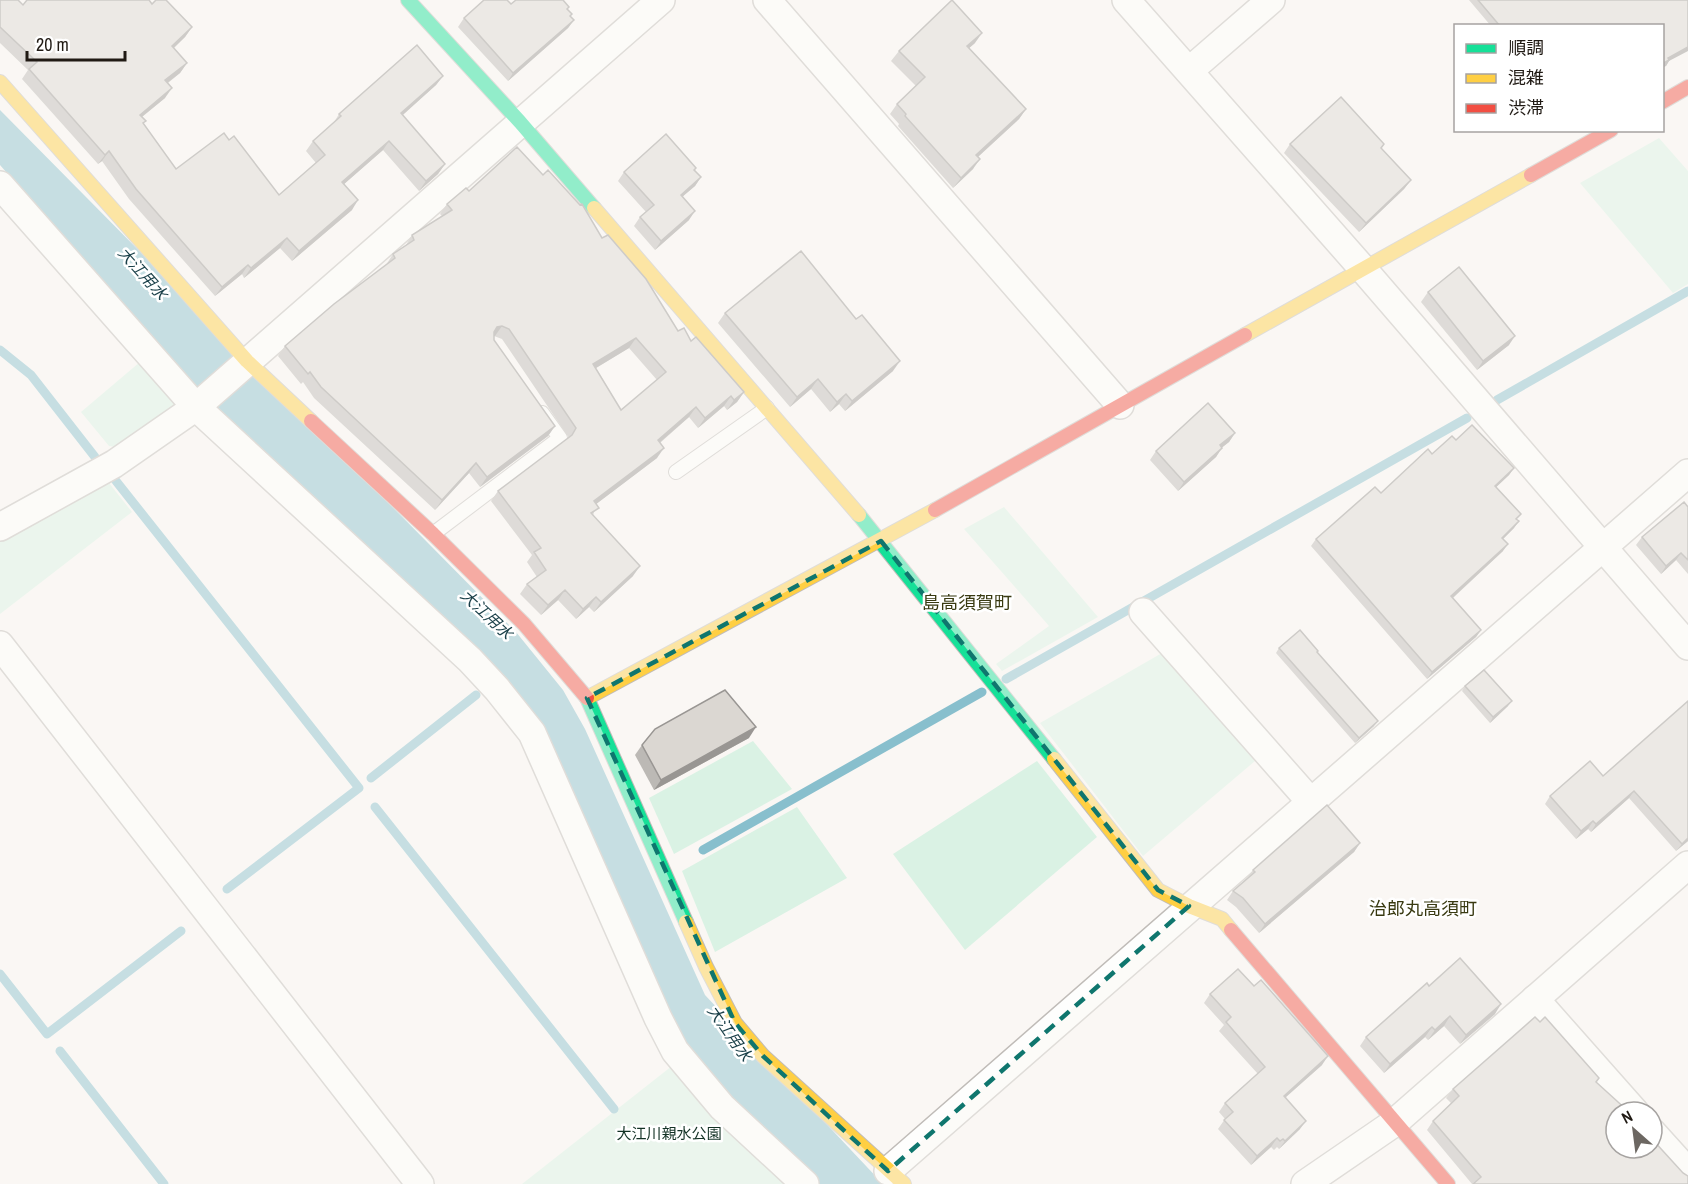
<svg xmlns="http://www.w3.org/2000/svg" width="1688" height="1184" font-family="'Archivo Narrow','Noto Sans JP',sans-serif">
  <style>
    .green { fill: #daf2e4 }
    .water { fill: #88bfcd }
    .lines { fill: none; stroke-linecap: round; stroke-linejoin: round }
    .stream { stroke: #88bfcd; stroke-width: 9 }
    .lane-casing { stroke: #c0bcb8; stroke-width: 16 }
    .street-casing { stroke: #c0bcb8; stroke-width: 30 }
    .fast-casing { stroke: #c0bcb8; stroke-width: 16 }
    .slow-casing { stroke: #c0bcb8; stroke-width: 16 }
    .jam-casing { stroke: #c0bcb8; stroke-width: 16 }
    .lane { stroke: #fefefd; stroke-width: 14 }
    .street { stroke: #fefefd; stroke-width: 27 }
    .fast { stroke: #16e098; stroke-width: 14 }
    .slow { stroke: #ffcf43; stroke-width: 14 }
    .jam { stroke: #f24e42; stroke-width: 14 }
    .wall { fill: #bcb9b5; fill-rule: evenodd }
    .shaded-wall { fill: #999693 }
    .building { fill: #dbd7d2; stroke: #999693; stroke-width: 1.5; fill-rule: evenodd }
    .marked { fill: none; stroke: #0f766e; stroke-width: 4.5; stroke-dasharray: 12 8; stroke-linejoin: round }
    .labels { text-anchor: middle; stroke-width: 5; stroke-linejoin: round; paint-order: stroke }
    .park-label { font-size: 15px; fill: #133225; stroke: #fff }
    .water-label { font-size: 16px; font-style: italic; fill: #193f48; stroke: #fff }
    .quarter-label { font-size: 18px; fill: #393a11; stroke: #fff }
  </style>
  <rect width="100%" height="100%" fill="#faf7f4"/>
  <g class="green">
    <path d="M1659,138L1688,171V284L1673,293L1580,183Z"/>
    <path d="M140,362L176,403L175,410L121,448L109,446L81,412Z"/>
    <path d="M109,483L132,512L0,614V541Z"/>
    <path d="M1004,507L1098,617L1002,671L996,664L1049,626L964,529Z"/>
    <path d="M1162,653L1255,761L1143,856L1040,723Z"/>
    <path d="M753,741L792,789L674,854L649,798Z"/>
    <path d="M1037,761L1097,837L965,950L893,854Z"/>
    <path d="M797,807L847,878L715,952L682,871Z"/>
    <path d="M677,1062L794,1184H522Z"/>
  </g>
  <path class="water" d="M0,110L516,632L563,690L585,729L705,995L883,1184H819L730,1104L677,1033L539,731L208,403L0,165Z"/>
  <g class="lines">
    <g class="stream">
      <path d="M0,350L31,375L95,457"/>
      <path d="M1497,400L1688,291"/>
      <path d="M116,481L359,788L227,889"/>
      <path d="M1006,679L1467,418"/>
      <path d="M371,778L476,695"/>
      <path d="M375,807L614,1109"/>
      <path d="M703,850L982,692"/>
      <path d="M0,974L47,1034L181,931"/>
      <path d="M60,1051L164,1184"/>
    </g>
    <defs>
      <g id="lane">
        <path d="M676,472L767,408"/>
        <path d="M433,534L560,438L542,413"/>
      </g>
      <g id="street">
        <path d="M767,0L1120,405"/>
        <path d="M1126,0L1363,269L1688,646"/>
        <path d="M1189,71L1271,0"/>
        <path d="M0,185L196,407L470,660L497,689L532,733L658,1018L675,1051L722,1107L805,1184"/>
        <path d="M0,527L114,464L196,407L661,0"/>
        <path d="M1143,612L1310,801"/>
        <path d="M0,645L420,1184"/>
        <path d="M1535,999L1635,1112"/>
        <path d="M1652,1132L1688,1172"/>
        <path d="M888,1171L1688,473"/>
        <path d="M1305,1184L1394,1123L1688,865"/>
      </g>
      <g id="fast">
        <path d="M408,0L520,122L594,208"/>
        <path d="M859,515L1054,759"/>
        <path d="M587,698L686,922"/>
      </g>
      <g id="slow">
        <path d="M0,82L247,361L311,421"/>
        <path d="M594,208L859,515"/>
        <path d="M1245,335L1531,175"/>
        <path d="M587,698L935,510"/>
        <path d="M1054,759L1158,890L1189,906L1222,919L1231,930"/>
        <path d="M686,922L706,967L735,1023L763,1056L904,1184"/>
      </g>
      <g id="jam">
        <path d="M1662,102L1688,87"/>
        <path d="M1531,175L1611,130"/>
        <path d="M311,421L433,534L524,624L587,698"/>
        <path d="M935,510L1245,335"/>
        <path d="M1231,930L1448,1184"/>
      </g>
    </defs>
    <use href="#lane" class="lane-casing"/>
    <use href="#street" class="street-casing"/>
    <use href="#fast" class="fast-casing"/>
    <use href="#slow" class="slow-casing"/>
    <use href="#jam" class="jam-casing"/>
    <use href="#lane" class="lane"/>
    <use href="#street" class="street"/>
    <use href="#fast" class="fast"/>
    <use href="#slow" class="slow"/>
    <use href="#jam" class="jam"/>
  </g>
  <g class="wall">
    <path d="M0,0L23,5L152,4L192,27L185,37L174,48L187,63L180,73L168,83L165,98L142,117L144,124L176,169L229,140L279,195L316,163L306,151L313,141L333,124L339,114L443,76L436,85L402,115L445,164L438,174L419,191L383,150L344,184L352,210L292,261L280,248L244,278L242,274L215,296L129,199L102,161L98,164L22,79L28,70L0,43Z"/>
    <path d="M1469,0H1688L1669,61L1666,66L1662,26H1491Z"/>
    <path d="M511,4L568,9L570,16L574,20L568,28L508,81L458,27L464,18Z"/>
    <path d="M975,43L969,48L1026,109L1019,119L978,157L973,169L953,188L898,126L899,124L890,114L897,104L916,86L891,61L899,51Z"/>
    <path d="M1290,144H1384L1381,148L1411,180L1404,189L1359,232L1284,153Z"/>
    <path d="M696,168L695,170L701,177L695,186L683,196L689,220L655,250L634,226L640,217L646,212L618,181L624,172Z"/>
    <path d="M469,191L602,238L678,331L691,341L744,392L737,402L727,410L724,406L698,428L689,417L660,443L657,458L596,504L593,516L633,576L594,612L589,607L576,619L558,600L541,615L520,594L527,584L537,577L527,562L532,555L491,501L498,491L569,438L502,339L494,336V340L555,426L548,436L480,487L469,473L435,510L314,398L303,382L301,384L278,356L285,346L386,265L393,254L406,245L412,235L442,216L440,214L447,204ZM629,348L657,380L621,410L596,368Z"/>
    <path d="M1428,292L1509,345L1477,370L1421,302Z"/>
    <path d="M725,313L893,371L845,411L839,404L830,412L811,389L790,407L718,323Z"/>
    <path d="M1235,433L1229,442L1222,447L1216,457L1178,491L1150,460L1156,451Z"/>
    <path d="M1456,440L1514,468L1509,475L1496,487L1517,520L1514,528L1503,539V551L1453,598L1481,630L1476,637L1427,679L1311,546L1316,539L1381,493L1432,454Z"/>
    <path d="M1688,507V574L1676,560L1661,574L1636,545L1642,537Z"/>
    <path d="M1279,648L1374,726L1355,743L1276,653Z"/>
    <path d="M1465,686L1508,706L1490,723L1462,691Z"/>
    <path d="M1688,701V841L1676,851L1629,798L1591,832L1588,829L1576,839L1545,804L1550,796L1603,776Z"/>
    <path d="M749,738L654,790L635,755L642,745Z"/>
    <path d="M1360,843L1354,852L1259,933L1236,907L1227,900L1233,891L1247,878L1253,870Z"/>
    <path d="M1429,986L1495,1014L1460,1044L1444,1026L1428,1040L1425,1037L1384,1073L1360,1046L1366,1037Z"/>
    <path d="M1210,994L1322,1065L1286,1097L1300,1129L1279,1149L1277,1147L1274,1150L1271,1147L1251,1165L1218,1129L1225,1119L1219,1112L1225,1103L1258,1074L1219,1031L1224,1025L1204,1003Z"/>
    <path d="M1540,1022L1599,1078L1472,1184L1427,1130L1433,1121L1451,1103L1446,1098L1453,1089Z"/>
  </g>
  <g class="shaded-wall">
    <path d="M574,20L568,28L508,81L513,73Z"/>
    <path d="M192,27L185,37L166,55L172,46Z"/>
    <path d="M982,33L975,43L960,56L967,46Z"/>
    <path d="M1688,47V51L1669,61L1666,66L1662,68V64L1668,58Z"/>
    <path d="M187,63L180,73L158,90L165,80Z"/>
    <path d="M443,76L436,85L394,123L401,113Z"/>
    <path d="M172,88L165,98L133,124L140,115Z"/>
    <path d="M1026,109L1019,119L969,165L976,155Z"/>
    <path d="M389,141L383,150L335,192L342,182Z"/>
    <path d="M109,151L102,161L98,164L105,155Z"/>
    <path d="M980,159L973,169L953,188L961,178Z"/>
    <path d="M445,164L438,174L419,191L426,181Z"/>
    <path d="M701,177L695,186L675,203L681,195Z"/>
    <path d="M1411,180L1404,189L1359,232L1366,223Z"/>
    <path d="M358,200L352,210L292,261L299,251Z"/>
    <path d="M695,211L689,220L655,250L661,241Z"/>
    <path d="M287,238L280,248L244,278L251,268Z"/>
    <path d="M248,265L242,274L215,296L222,287Z"/>
    <path d="M502,326L495,336L490,337L487,342L497,327Z"/>
    <path d="M1515,336L1509,345L1477,370L1483,361Z"/>
    <path d="M636,338L629,348L586,374L593,364Z"/>
    <path d="M900,361L893,371L845,411L852,401Z"/>
    <path d="M818,379L811,389L790,407L797,397Z"/>
    <path d="M744,392L737,402L727,410L734,400Z"/>
    <path d="M846,394L839,404L830,412L837,402Z"/>
    <path d="M731,396L724,406L698,428L705,418Z"/>
    <path d="M696,407L689,417L651,450L658,440Z"/>
    <path d="M555,426L548,436L480,487L487,477Z"/>
    <path d="M1235,433L1229,442L1214,454L1220,445Z"/>
    <path d="M664,448L657,458L587,511L594,501Z"/>
    <path d="M1222,448L1216,457L1178,491L1184,482Z"/>
    <path d="M476,463L469,473L435,510L442,500Z"/>
    <path d="M1514,468L1509,475L1490,493L1495,486Z"/>
    <path d="M1519,521L1514,528L1497,545L1502,538Z"/>
    <path d="M1508,544L1503,551L1447,603L1451,596Z"/>
    <path d="M1681,553L1676,560L1661,574L1666,566Z"/>
    <path d="M640,566L633,576L594,612L601,602Z"/>
    <path d="M565,590L558,600L541,615L548,605Z"/>
    <path d="M596,597L589,607L576,619L583,609Z"/>
    <path d="M1481,630L1476,637L1427,679L1432,672Z"/>
    <path d="M1512,701L1508,706L1490,723L1493,717Z"/>
    <path d="M1378,721L1374,726L1355,743L1359,738Z"/>
    <path d="M756,727L749,738L654,790L661,780Z"/>
    <path d="M1634,791L1629,798L1591,832L1596,824Z"/>
    <path d="M1593,821L1588,829L1576,839L1581,831Z"/>
    <path d="M1688,838V841L1676,851L1682,844Z"/>
    <path d="M1360,843L1354,852L1259,933L1265,924Z"/>
    <path d="M1501,1004L1495,1014L1460,1044L1466,1035Z"/>
    <path d="M1450,1016L1444,1026L1428,1040L1435,1030Z"/>
    <path d="M1432,1027L1425,1037L1384,1073L1390,1064Z"/>
    <path d="M1328,1056L1322,1065L1278,1104L1284,1096Z"/>
    <path d="M1306,1121L1300,1129L1279,1149L1285,1141Z"/>
    <path d="M1277,1138L1271,1147L1251,1165L1257,1156Z"/>
  </g>
  <g class="building">
    <path d="M0,0H18L23,5L27,0H149L152,4L156,0H166L192,27L172,46L187,63L165,80L172,88L140,115L146,121L143,123L176,169L224,133L229,140L234,136L279,195L325,155L313,141L341,116L339,114L417,45L443,76L401,113L445,164L426,181L389,141L342,182L358,200L299,251L287,238L251,268L248,265L222,287L136,189L109,151L105,155L29,69L37,62L0,27Z"/>
    <path d="M484,0H507L511,4L516,0H563L569,7L567,9L572,14L570,16L574,20L513,73L464,18Z"/>
    <path d="M952,0L982,33L967,46L1026,109L976,155L980,159L961,178L905,116L906,114L897,104L925,77L899,51Z"/>
    <path d="M1478,0H1688V47L1668,58L1669,60L1662,64V26H1500Z"/>
    <path d="M1341,97L1384,144L1381,148L1411,180L1366,223L1290,144Z"/>
    <path d="M666,134L696,168L694,170L701,177L681,195L695,211L661,241L640,217L654,205L624,172Z"/>
    <path d="M517,147L543,175L548,170L580,205L582,204L602,238L608,235L646,279L678,331L684,328L691,341L696,337L744,392L734,400L731,396L705,418L696,407L658,440L664,448L594,501L599,508L591,513L640,566L601,602L596,597L583,609L565,590L548,605L527,584L546,570L534,552L541,548L498,491L572,435L576,428L509,329L502,326L497,327L494,332V340L555,426L487,477L476,463L442,500L321,387L310,372L308,374L285,346L334,304L395,258L393,254L414,240L412,235L452,210L447,204L466,188L469,191ZM636,338L666,372L621,410L593,364Z"/>
    <path d="M801,251L856,319L862,315L900,361L852,401L846,394L837,402L818,379L797,397L725,313Z"/>
    <path d="M1459,267L1515,336L1483,361L1428,292Z"/>
    <path d="M1208,403L1235,433L1220,445L1222,448L1184,482L1156,451Z"/>
    <path d="M1472,425L1514,468L1495,486L1521,514L1516,519L1519,521L1502,538L1508,544L1451,596L1481,630L1432,672L1316,539L1375,487L1381,493L1428,449L1432,454L1452,436L1456,440Z"/>
    <path d="M1684,502L1688,507V560L1681,553L1666,566L1642,537Z"/>
    <path d="M1300,630L1318,651L1317,652L1378,721L1359,738L1279,648Z"/>
    <path d="M1484,670L1512,701L1493,717L1465,686Z"/>
    <path d="M725,690L756,727L661,780L642,745L655,729Z"/>
    <path d="M1688,701V838L1682,844L1634,791L1596,824L1593,821L1581,831L1550,796L1590,761L1603,776Z"/>
    <path d="M1327,805L1360,843L1265,924L1243,898L1233,891L1255,872L1253,870Z"/>
    <path d="M1460,958L1501,1004L1466,1035L1450,1016L1435,1030L1432,1027L1390,1064L1366,1037L1427,983L1429,986Z"/>
    <path d="M1238,969L1254,986L1261,980L1328,1056L1284,1096L1306,1121L1285,1141L1283,1139L1280,1141L1277,1138L1257,1156L1224,1120L1233,1112L1225,1103L1265,1067L1226,1022L1231,1017L1210,994Z"/>
    <path d="M1535,1017L1540,1022L1545,1017L1599,1078L1596,1082L1629,1112H1616V1148H1652V1139L1683,1173L1688,1176V1184H1473L1481,1177L1433,1121L1459,1096L1453,1089Z"/>
  </g>
  <path d="M0 0H1688V1184H0ZM881,541L1158,890L1189,906L888,1171L763,1056L735,1023L587,698Z" fill="#faf7f4" fill-opacity=".55" fill-rule="evenodd"/>
  <path class="marked" d="M881,541L1158,890L1189,906L888,1171L763,1056L735,1023L587,698Z"/>
  <g class="labels">
    <g class="park-label">
      <text x="669" y="1139">大江川親水公園</text>
    </g>
    <g class="water-label">
      <text transform="translate(143 273) rotate(48)" y="6">大江用水</text>
      <text transform="translate(487 614) rotate(43)" y="6">大江用水</text>
      <text transform="translate(730 1033) rotate(55)" y="6">大江用水</text>
    </g>
    <g class="quarter-label">
      <text x="967" y="609">島高須賀町</text>
      <text x="1423" y="915">治郎丸高須町</text>
    </g>
  </g>
  <rect x="1454" y="24" width="210" height="108" fill="#ffffff" stroke="#a6a3a1" stroke-width="1.5"/>
  <rect x="1466" y="44" width="30" height="9" fill="#16e098" stroke="#a6a3a1" stroke-width="1.5"/>
  <text x="1508" y="54" font-size="18" fill="#201a14">順調</text>
  <rect x="1466" y="74" width="30" height="9" fill="#ffcf43" stroke="#a6a3a1" stroke-width="1.5"/>
  <text x="1508" y="84" font-size="18" fill="#201a14">混雑</text>
  <rect x="1466" y="104" width="30" height="9" fill="#f24e42" stroke="#a6a3a1" stroke-width="1.5"/>
  <text x="1508" y="114" font-size="18" fill="#201a14">渋滞</text>
  <g transform="translate(1634 1130) rotate(332)"><circle r="28" fill="#ffffff" stroke="#a6a3a1" stroke-width="1.5"/>
  <path d="M0-4.5L10 22L0 15L-10 22Z" fill="#6c6762"/>
  <text y="-9" font-size="16" font-weight="bold" text-anchor="middle" fill="#201a14">N</text>
  </g>
  <path d="M27 51v9h98v-9" fill="none" stroke="#201a14" stroke-width="3"/>
  <text x="36" y="51" font-size="18" fill="#201a14" stroke="#ffffff" stroke-width="4.5" paint-order="stroke">20 m</text>
</svg>
